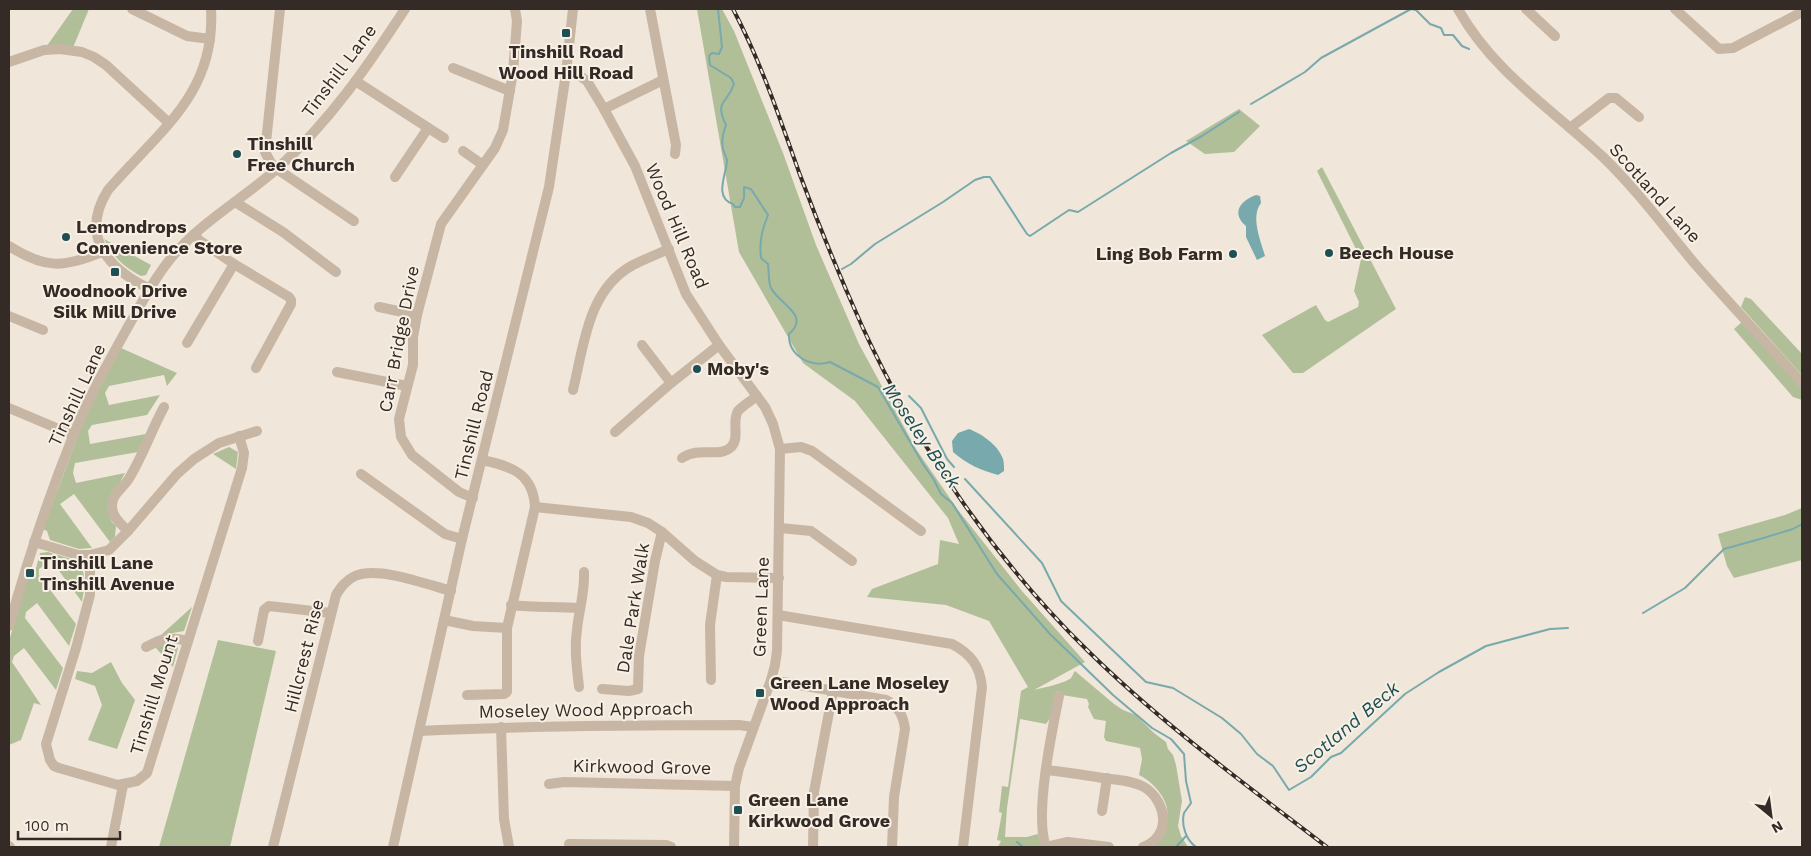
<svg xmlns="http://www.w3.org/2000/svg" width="1811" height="856" font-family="'Work Sans',sans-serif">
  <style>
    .green { fill: #b1bf99 }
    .water { fill: #78a9ad }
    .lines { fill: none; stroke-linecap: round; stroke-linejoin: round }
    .stream { stroke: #78a9ad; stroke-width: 2 }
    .minor { stroke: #c8b6a5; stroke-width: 10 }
    .rail-casing { stroke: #342b26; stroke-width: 4 }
    .rail { stroke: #f8f0e5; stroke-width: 2; stroke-dasharray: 5.5; stroke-linecap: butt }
    .poi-dot { fill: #1d4f54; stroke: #f8f0e5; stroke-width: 2 }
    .labels { text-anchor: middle; stroke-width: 4; stroke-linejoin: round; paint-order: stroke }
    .poi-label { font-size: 18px; font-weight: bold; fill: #342b26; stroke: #f8f0e5; text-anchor: start }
    .street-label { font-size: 18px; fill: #342b26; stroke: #f8f0e5 }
    .water-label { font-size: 19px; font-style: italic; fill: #1d4f54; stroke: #f8f0e5 }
  </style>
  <rect width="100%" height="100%" fill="#f0e6d9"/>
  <g class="green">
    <path d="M73,9H89L72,50H44Z"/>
    <path d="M697,9H722L734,31L783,153L816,245L859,344L916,449L958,510L1022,591L1085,662L1034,690C1042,688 1066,683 1071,678C1073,676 1073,673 1075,671L1114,704L1123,710L1136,715L1154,733L1166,742L1168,749L1173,755L1176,765L1182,801L1178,826L1181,836L1188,847H1151C1155,839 1166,824 1167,816C1170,800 1152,781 1139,775L1142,759L1140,748L1106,741L1104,737L1106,721L1094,719L1088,707L1089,704L1087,699L1062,695V692L1057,691L1051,717L1046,724L1020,719L1007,808L1005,837H1027L1038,834L1041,847H998L1001,841L997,840L1002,813L999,812L1002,786L1008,787L1021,691L1028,687L989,621L946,605L867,597L872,589L938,564L940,540L959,544L948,518L855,401L803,363L739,252Z"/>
    <path d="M1239,109L1260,126L1234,152L1205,154L1186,141Z"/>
    <path d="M1322,167L1396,309L1303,373H1293L1262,335L1316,305L1325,320L1328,322L1358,307L1359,302L1354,291L1361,259L1317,171Z"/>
    <path d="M104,239L151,265L146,275L141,276C124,267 113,257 104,239Z"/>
    <path d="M1745,297L1751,299L1802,354V375L1741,307Z"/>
    <path d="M1742,322L1802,387V400L1793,397L1734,329Z"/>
    <path d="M121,348L177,373L167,386L164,375L109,386L105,393L109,405L160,395L147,415L92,425L88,431L90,444L146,434L138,452L75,463L73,473L76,483L125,473L118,486L109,514L112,522L116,526L115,537L110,542L74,494L60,504L92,548L79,549L50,540L47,531L43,529L81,428L99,388Z"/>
    <path d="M229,447L238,452L236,469L213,454Z"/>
    <path d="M1802,508V560L1734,578L1727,566L1718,534L1785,515Z"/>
    <path d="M48,552L78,561C87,576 85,585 82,602L51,560L39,569V575L76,624L69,646L37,603L26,612L25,618L63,668L56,690L24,648L14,656L12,662L41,705L34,703L21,740L9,745V641L29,571L35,572L40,553Z"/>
    <path d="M192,607L184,631L161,635Z"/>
    <path d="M218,640L276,651L230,847H159Z"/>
    <path d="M165,643H173L178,648L173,667L156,648V647Z"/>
    <path d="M111,662L122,683L135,700L117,749L88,740L102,705L95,686L75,679L77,671L92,673Z"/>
  </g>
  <g class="water">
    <path d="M1256,195L1260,196L1261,203C1250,217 1261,242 1265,256L1257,260L1246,237V226C1231,213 1240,201 1256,195Z"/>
    <path d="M969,429C982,434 998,445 1003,459C1004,462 1004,467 1004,471L998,475C980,470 967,464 953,452L952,441L958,433Z"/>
  </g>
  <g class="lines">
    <g class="stream">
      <path d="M718,9L722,47L719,54L712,53L709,56L710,65L731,78L734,84C727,105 714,100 726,125C723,133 721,140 723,149C724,152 726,157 727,160C727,173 713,198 733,204L735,207H740L744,198V187L751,189L768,215C762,230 759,242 761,258L768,264C769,271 768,281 771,288C779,304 811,315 789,334C788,356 811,368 830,362L878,387L923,464L934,480L941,494L952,503L997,574L1050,634L1113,695L1152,728L1171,739L1184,754L1186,781L1191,803C1189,806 1186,810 1184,813C1181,825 1186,840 1196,847"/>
      <path d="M1251,104L1305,72L1321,58L1411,9L1416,10L1430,24L1441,28L1444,35H1453L1462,46L1469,49"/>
      <path d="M842,269L851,264L875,244L943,202L975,180L984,177H990L1027,234L1030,236L1069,210L1078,212L1171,153L1202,136L1239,112"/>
      <path d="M909,396L921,408L947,459L954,467"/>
      <path d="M965,479L1042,563L1061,601L1146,682L1173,688L1222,718L1241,734L1257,754L1273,766L1289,790L1311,777L1331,757L1341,753L1405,694L1439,672L1486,646L1550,629L1568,628"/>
      <path d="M1643,613L1685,588L1724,549L1760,539L1793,529L1802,524"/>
      <path d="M1017,842L1023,847"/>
      <path d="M1176,847L1186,836"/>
    </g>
    <g class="minor">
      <path d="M132,9L187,36L210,39"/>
      <path d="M280,9L265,152L271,163L277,169L354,221"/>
      <path d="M650,9L676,145L675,154"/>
      <path d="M1458,9C1493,72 1552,109 1603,157C1637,190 1665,228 1695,264C1730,304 1767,343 1802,383"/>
      <path d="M1526,9L1555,36"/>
      <path d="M1675,9L1719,49L1733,48L1802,12"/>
      <path d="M9,62L44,50L60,49L82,52L94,57L106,65L169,123"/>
      <path d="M453,68L510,91"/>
      <path d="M566,73L580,76L587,81L604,109L635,166L686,294L719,345L765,407L773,424L780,449L777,651L775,665L771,680L739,768L735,786L734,847"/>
      <path d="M357,82L444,138"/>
      <path d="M604,109L663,80"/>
      <path d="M1570,128L1609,98H1616L1639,117"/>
      <path d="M463,151L483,165"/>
      <path d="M395,177L428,128"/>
      <path d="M235,202L283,232L336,272"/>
      <path d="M194,234L199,240L234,264L289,297L291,300V304L256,368"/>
      <path d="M9,246C45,269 64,268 102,252"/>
      <path d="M150,289C108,269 79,236 108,190C158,132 216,94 211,9"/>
      <path d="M379,307L417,315"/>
      <path d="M9,316L43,330"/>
      <path d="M187,343L234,264"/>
      <path d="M642,345L671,383"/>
      <path d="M337,372L407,386"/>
      <path d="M573,390C584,345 588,289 633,265C645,259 657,254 669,249"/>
      <path d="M9,408L73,435"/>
      <path d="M615,432L671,383L719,345"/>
      <path d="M780,449L801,447L812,451L921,531"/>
      <path d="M682,458C699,446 718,458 730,448C741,439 731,422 738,411C743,405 751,401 757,396"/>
      <path d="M361,474L445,534L462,539"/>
      <path d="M473,498L459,492L412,455L401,437L399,419L413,365V337L417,315L441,224L495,148L503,130L513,72L517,21L515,9"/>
      <path d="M535,507L631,517L648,523L662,532L695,561L717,575L726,577L779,578"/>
      <path d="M780,528L811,531L852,561"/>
      <path d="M128,531C121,524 112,517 112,506C112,494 122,489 128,480C142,458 151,431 164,407"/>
      <path d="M34,542L78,555H90L109,550L128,531L177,474L194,459L219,443L257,431"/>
      <path d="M90,555V595L76,648L46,744L50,760L54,766L59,768L118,785L137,781L147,773L242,468L244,453L239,436"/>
      <path d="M511,605C534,608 557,606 580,608"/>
      <path d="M778,615L952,644C971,654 980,666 982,687L963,847"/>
      <path d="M444,620L473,626L507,628"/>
      <path d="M9,626C27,562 48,498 73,436C88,398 109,361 129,325C144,299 158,271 179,249C208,218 246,196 278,168C330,121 367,67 405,9"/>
      <path d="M258,641L264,610L269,606L331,613"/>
      <path d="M146,647C163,638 169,636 188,641"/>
      <path d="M711,680L710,625L717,575"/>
      <path d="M771,680L886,700C899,707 903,715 905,729L894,797L892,847"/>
      <path d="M579,687C577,668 574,649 577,629C579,610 585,592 584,572"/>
      <path d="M602,689L629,691L638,689L639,656L655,561L662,532"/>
      <path d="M467,695L504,694L507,692V628L535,507C533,473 511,466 482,460"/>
      <path d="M501,727L504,819L509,847"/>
      <path d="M419,731C526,726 632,725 739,725L753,727"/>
      <path d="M1046,770C1065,772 1084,775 1103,778C1116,780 1132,780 1144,787C1156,794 1164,809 1163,822C1162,835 1154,843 1143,847"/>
      <path d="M549,784L564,782L735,786"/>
      <path d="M1102,811L1107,778"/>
      <path d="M569,844L666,845L671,847"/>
      <path d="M9,846L10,847"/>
      <path d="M111,847L123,785"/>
      <path d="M273,847L336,595C341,587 346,580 355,576C378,566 426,584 451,591"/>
      <path d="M393,847L462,539L549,187L566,73L573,9"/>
      <path d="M813,847L814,792L833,691"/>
      <path d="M1046,847C1034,815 1052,731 1059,696"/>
      <path d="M1046,847L1068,842L1109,847"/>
    </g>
    <defs>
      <path id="rail" d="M733,9C761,62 780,119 800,175C819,226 840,277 862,326C916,444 994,559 1087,650C1161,723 1245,784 1327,847"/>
    </defs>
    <use href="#rail" class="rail-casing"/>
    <use href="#rail" class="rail"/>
  </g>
  <g class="poi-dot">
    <rect x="561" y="28" width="10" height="10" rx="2.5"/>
    <circle cx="237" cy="154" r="5"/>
    <circle cx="66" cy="237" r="5"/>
    <circle cx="1329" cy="253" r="5"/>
    <circle cx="1233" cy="254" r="5"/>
    <rect x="110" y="267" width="10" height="10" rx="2.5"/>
    <circle cx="697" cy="369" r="5"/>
    <rect x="25" y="568" width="10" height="10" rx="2.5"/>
    <rect x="755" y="688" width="10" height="10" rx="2.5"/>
    <rect x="733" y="805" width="10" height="10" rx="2.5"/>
  </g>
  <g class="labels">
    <g class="poi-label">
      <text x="566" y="58" text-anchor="middle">Tinshill Road<tspan x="566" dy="21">Wood Hill Road</tspan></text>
      <text x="247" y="150">Tinshill<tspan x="247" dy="21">Free Church</tspan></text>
      <text x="76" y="233">Lemondrops<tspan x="76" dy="21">Convenience Store</tspan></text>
      <text x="1339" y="259">Beech House</text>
      <text x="1223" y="260" text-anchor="end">Ling Bob Farm</text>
      <text x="115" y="297" text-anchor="middle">Woodnook Drive<tspan x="115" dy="21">Silk Mill Drive</tspan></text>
      <text x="707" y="375">Moby's</text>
      <text x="40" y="569">Tinshill Lane<tspan x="40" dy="21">Tinshill Avenue</tspan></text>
      <text x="770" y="689">Green Lane Moseley<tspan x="770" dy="21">Wood Approach</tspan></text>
      <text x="748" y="806">Green Lane<tspan x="748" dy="21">Kirkwood Grove</tspan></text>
    </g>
    <g class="street-label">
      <text transform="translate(339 71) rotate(-53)" y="6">Tinshill Lane</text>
      <text transform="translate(1655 193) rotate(48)" y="6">Scotland Lane</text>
      <text transform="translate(677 226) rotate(67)" y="6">Wood Hill Road</text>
      <text transform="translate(399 339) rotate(-79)" y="6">Carr Bridge Drive</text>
      <text transform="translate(77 395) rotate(-65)" y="6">Tinshill Lane</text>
      <text transform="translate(474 425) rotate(-76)" y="6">Tinshill Road</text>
      <text transform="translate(761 607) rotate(-88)" y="6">Green Lane</text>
      <text transform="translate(633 608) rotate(-81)" y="6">Dale Park Walk</text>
      <text transform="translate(304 656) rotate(-76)" y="6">Hillcrest Rise</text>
      <text transform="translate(154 695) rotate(-73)" y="6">Tinshill Mount</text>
      <text transform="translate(586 710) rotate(-1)" y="6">Moseley Wood Approach</text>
      <text transform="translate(642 767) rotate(1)" y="6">Kirkwood Grove</text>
    </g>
    <g class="water-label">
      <text transform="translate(922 435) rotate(56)" y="7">Moseley Beck</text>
      <text transform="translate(1346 727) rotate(-40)" y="7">Scotland Beck</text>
    </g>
  </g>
  <rect width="1811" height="856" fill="none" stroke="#342b26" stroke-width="20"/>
  <g transform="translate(1771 816) rotate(151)" stroke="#f8f0e5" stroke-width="4" paint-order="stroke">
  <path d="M0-4L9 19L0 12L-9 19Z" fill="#342b26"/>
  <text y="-8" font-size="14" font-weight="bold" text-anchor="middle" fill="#342b26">N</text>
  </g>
  <path d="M18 831v8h102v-8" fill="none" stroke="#342b26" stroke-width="2.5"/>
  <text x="25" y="831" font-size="15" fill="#342b26" stroke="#f8f0e5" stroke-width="4" paint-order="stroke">100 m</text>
</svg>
